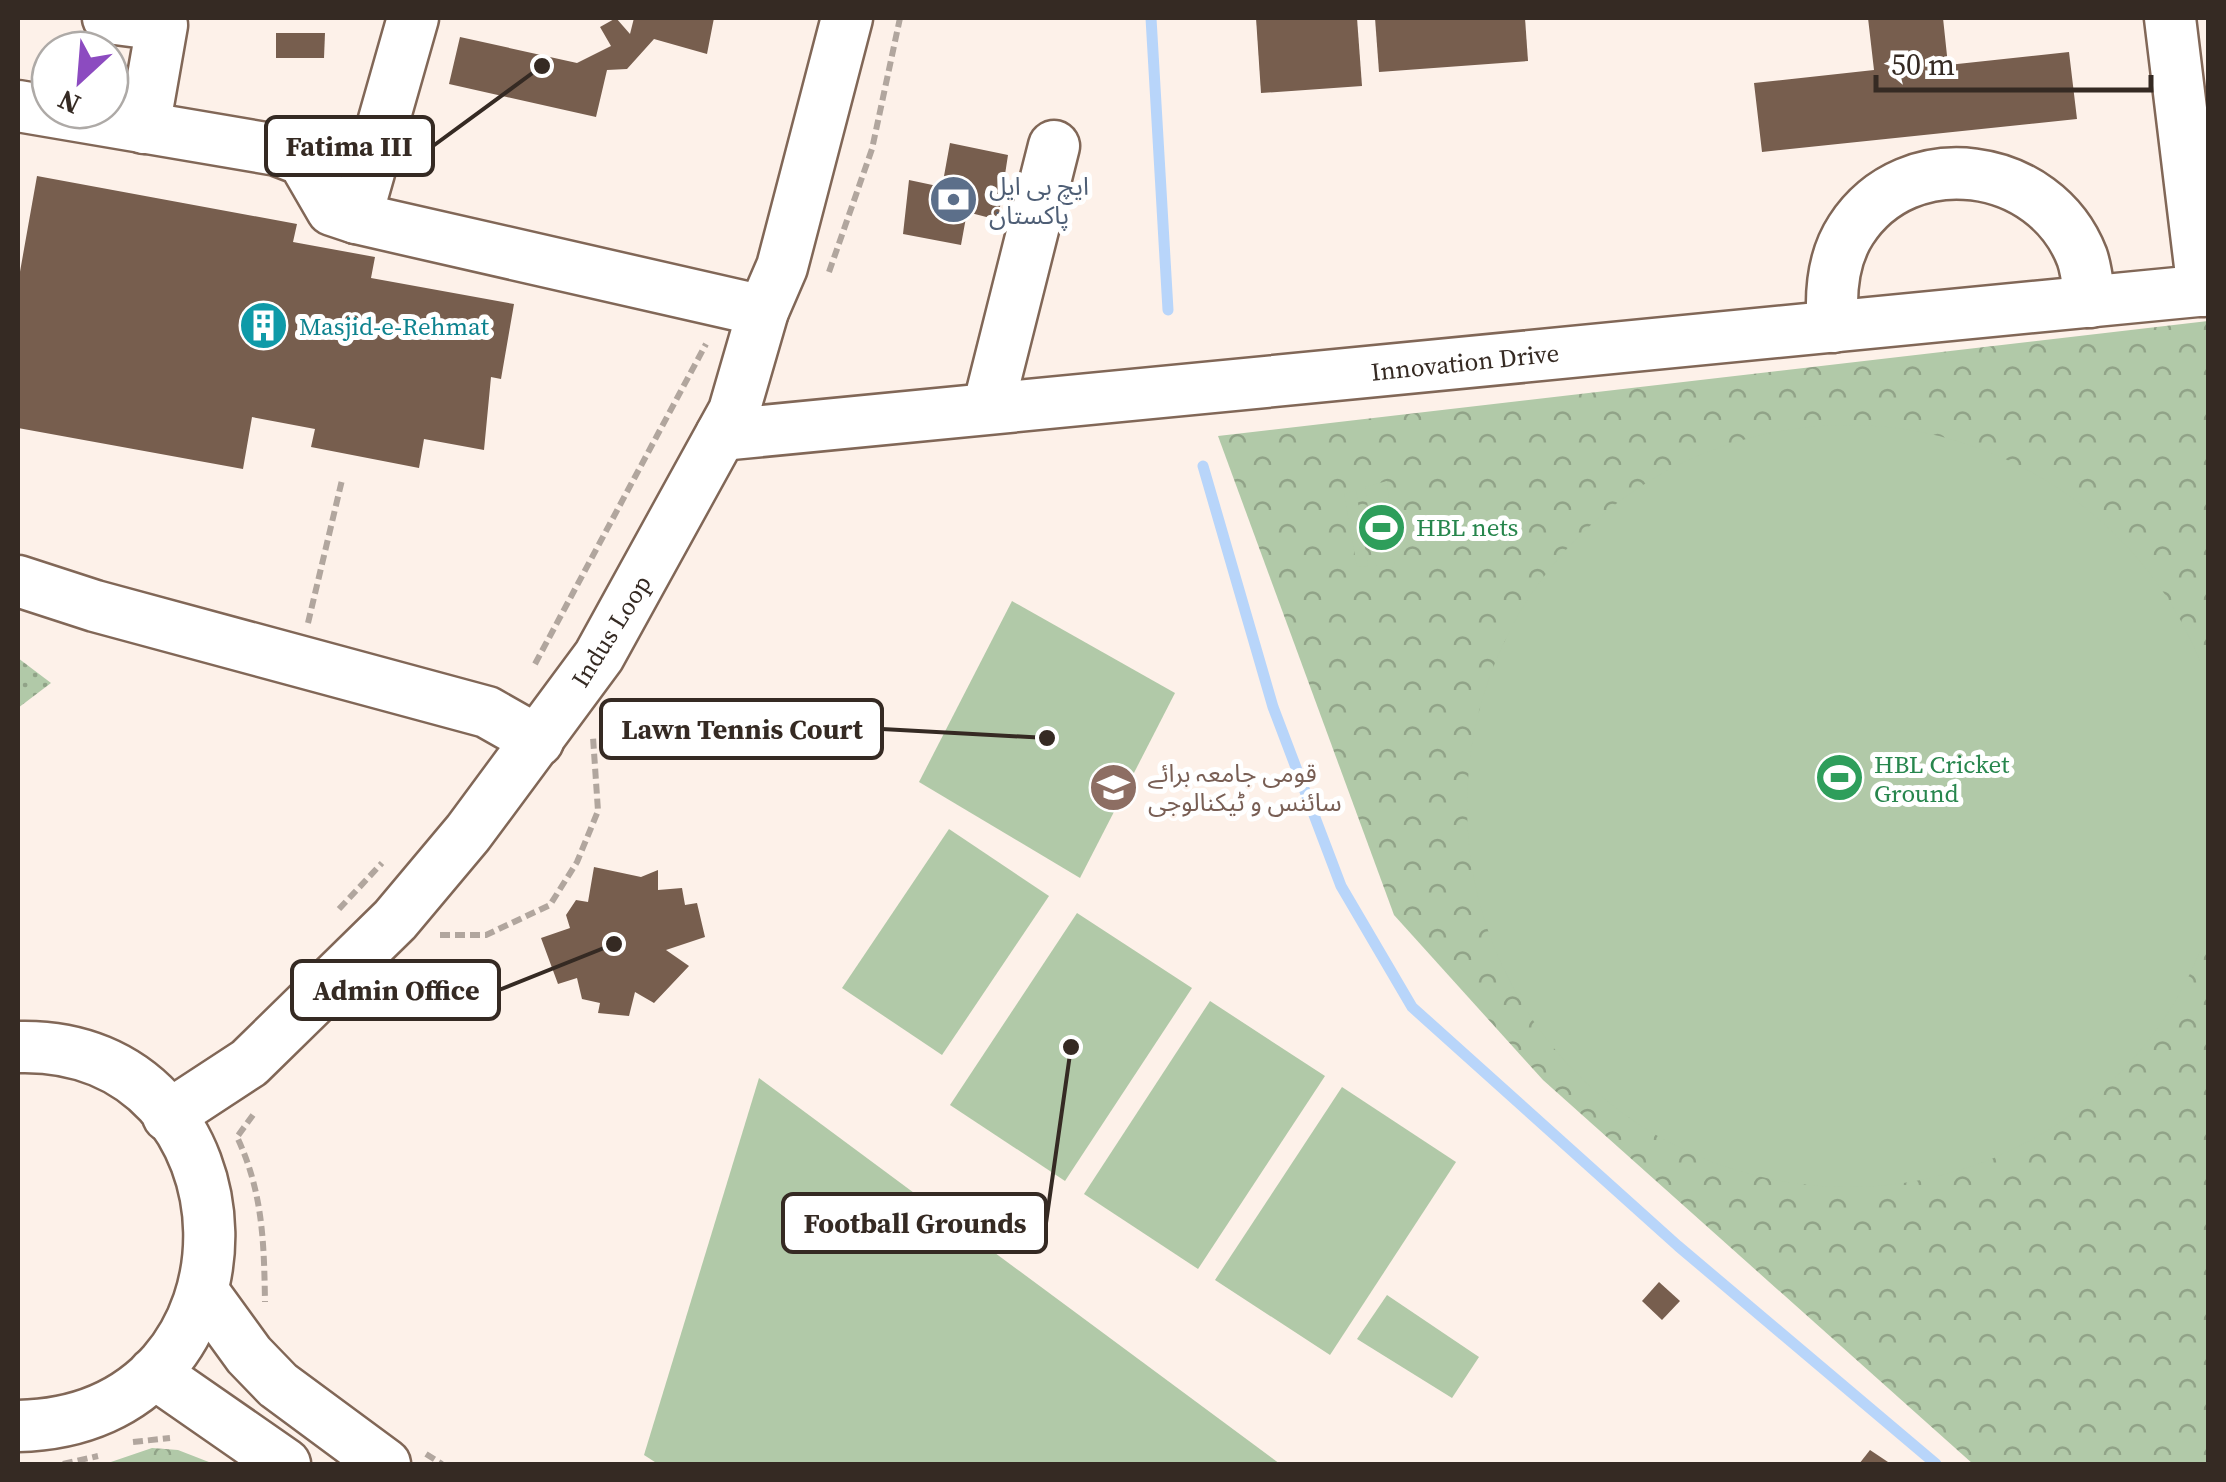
<svg xmlns="http://www.w3.org/2000/svg" width="2226" height="1482" font-family="'Source Serif 4','Noto Sans Arabic',serif">
  <style>
    .grass { fill: url(#grass-dots) }
    .forest { fill: url(#forest-crowns) }
    .garden { fill: #b1c9a8 }
    .lines { fill: none; stroke-linecap: round; stroke-linejoin: round }
    .stream { stroke: #b8d5fa; stroke-width: 11 }
    .building { fill: #775e4e }
    .minor-casing { stroke: #816757; stroke-width: 55 }
    .path { stroke: #b1a69e; stroke-width: 6; stroke-dasharray: 10 5; stroke-linecap: butt }
    .minor { stroke: #fff; stroke-width: 50 }
    .labels { text-anchor: middle; stroke-width: 10; stroke-linejoin: round; paint-order: stroke }
    .service-label { font-size: 25px; fill: #4e5e75; stroke: #fff; text-anchor: start }
    .culture-label { font-size: 25px; fill: #0d838f; stroke: #fff; text-anchor: start }
    .street-label { font-size: 25px; fill: #352a23; stroke: #fff }
    .leisure-label { font-size: 25px; fill: #27864d; stroke: #fff; text-anchor: start }
    .education-label { font-size: 25px; fill: #785e54; stroke: #fff; text-anchor: start }
    .leader { fill: none; stroke: #352a23; stroke-width: 4 }
    .callout-dot { fill: #352a23; stroke: #fff; stroke-width: 4 }
    .callout { fill: #fff; stroke: #352a23; stroke-width: 4 }
    .callout-label { font-size: 28px; text-anchor: middle; font-weight: bold; fill: #352a23 }
  </style>
  <defs>
    <pattern id="grass-dots" width="8" height="8" patternUnits="userSpaceOnUse" patternTransform="scale(2.5)"><rect width="8" height="8" fill="#b1c9a8"/><path d="M2 2h.1M6 6h.1" fill="none" stroke="#91a388" stroke-width="1.8" stroke-linecap="round"/></pattern>
    <pattern id="forest-crowns" width="20" height="18" patternUnits="userSpaceOnUse" patternTransform="scale(2.5)"><rect width="20" height="18" fill="#b1c9a8"/><path d="M2 6a3 3 0 1 1 6 0M12 15a3 3 0 1 1 6 0" fill="none" stroke="#91a388"/></pattern>
  </defs>
  <rect width="100%" height="100%" fill="#fdf1e9"/>
  <path class="grass" d="M18,658L51,683L18,708Z"/>
  <g class="forest">
    <path d="M2208,321V1464H1973L1543,1080L1394,915L1218,436Z"/>
    <path d="M152,1448L178,1450L214,1464H105Z"/>
  </g>
  <g class="garden">
    <circle cx="1848" cy="806" r="381"/>
    <path d="M1387,481L1395,567L1377,571L1365,487Z"/>
    <path d="M1356,490L1368,566L1357,567L1344,494Z"/>
    <path d="M1012,601L1175,693L1080,878L919,782Z"/>
    <path d="M949,829L1049,896L942,1055L842,988Z"/>
    <path d="M1077,913L1192,988L1065,1181L950,1105Z"/>
    <path d="M1210,1001L1325,1076L1198,1269L1084,1194Z"/>
    <path d="M759,1078L1280,1464H658L644,1455Z"/>
    <path d="M1342,1087L1456,1162L1330,1355L1215,1280Z"/>
    <path d="M1387,1295L1479,1357L1452,1398L1357,1339Z"/>
  </g>
  <g class="lines">
    <g class="stream">
      <path d="M1151,18L1168,310"/>
      <path d="M1203,466L1273,707L1341,886L1412,1007L1678,1246L1936,1464"/>
    </g>
  </g>
  <g class="building">
    <path d="M616,18L630,34L634,18H714L707,54L654,39L627,69L607,70L596,117L449,84L460,37L577,63L611,46L600,27Z"/>
    <path d="M1256,18H1357L1362,86L1261,93Z"/>
    <path d="M1375,18H1525L1528,61L1379,72Z"/>
    <path d="M1868,18H1943L1948,65L2069,52L2077,119L1762,152L1754,83L1874,70Z"/>
    <path d="M276,33H325L324,58H276Z"/>
    <path d="M950,143L1008,155L998,220L967,212L961,245L903,234L909,180L942,187Z"/>
    <path d="M37,176L297,224L293,242L375,257L371,278L514,304L501,379L491,377L484,450L424,439L419,468L311,447L315,429L252,417L243,469L18,428V283Z"/>
    <path d="M594,867L641,877L658,870V890L682,888L685,905L697,903L705,937L666,950L689,966L654,1003L635,992L629,1016L598,1013L600,1003L582,999L577,978L558,984L541,938L570,928L566,915L576,900L588,902Z"/>
    <path d="M1659,1282L1680,1301L1662,1320L1642,1301Z"/>
    <path d="M1870,1450L1891,1464H1859Z"/>
  </g>
  <g class="lines">
    <defs>
      <g id="minor">
        <path d="M108,18L162,25L144,128"/>
        <path d="M2170,18L2203,291"/>
        <path d="M18,106L277,150L303,160L332,210L356,218L763,311"/>
        <path d="M356,218L413,18"/>
        <path d="M1833,327C1830,294 1832,259 1851,230C1908,142 2045,161 2082,257C2087,271 2088,288 2090,302"/>
        <path d="M988,408L1054,146"/>
        <path d="M721,435L2208,290"/>
        <path d="M18,581L95,606L487,712L538,741"/>
        <path d="M18,1047C266,1040 280,1421 18,1426"/>
        <path d="M168,1116L249,1063L395,920L468,833L599,656L734,411L763,311L782,267L847,18"/>
        <path d="M204,1293L249,1355L278,1385L385,1464"/>
        <path d="M154,1373L285,1464"/>
      </g>
    </defs>
    <use href="#minor" class="minor-casing"/>
    <g class="path">
      <path d="M829,272L872,149L900,18"/>
      <path d="M308,623L342,480"/>
      <path d="M535,664L706,344"/>
      <path d="M339,909L382,863"/>
      <path d="M440,935H486L550,905L577,862L598,811L593,737"/>
      <path d="M253,1115L237,1137C263,1192 264,1243 265,1302"/>
      <path d="M133,1442L170,1438"/>
      <path d="M426,1454L442,1464"/>
      <path d="M63,1464L98,1456"/>
    </g>
    <use href="#minor" class="minor"/>
  </g>
  <defs>
    <symbol id="bank-disc" viewBox="-11 -11 22 22"><circle r="9.5" fill="#5c6f8a" stroke="#fff"/><path d="M-6-4H6V4H-6ZM0-2.3a2.3 2.3 0 1 0 0 4.6a2.3 2.3 0 1 0 0-4.6Z" fill="#fff"/></symbol>
    <symbol id="building-disc" viewBox="-11 -11 22 22"><circle r="9.5" fill="#0f9aa8" stroke="#fff"/><path d="M-4-6H4V6H1V3H-1V6H-4ZM-2.5-4.3h1.7v1.8h-1.7ZM.8-4.3h1.7v1.8H.8ZM-2.5-1h1.7V.8h-1.7ZM.8-1h1.7V.8H.8Z" fill="#fff"/></symbol>
    <symbol id="stadium-disc" viewBox="-11 -11 22 22"><circle r="9.5" fill="#2e9e5b" stroke="#fff"/><path d="M0-5a6.5 5 0 1 0 0 10a6.5 5 0 1 0 0-10ZM-3.5-1.8h7v3.6h-7Z" fill="#fff"/></symbol>
    <symbol id="university-disc" viewBox="-11 -11 22 22"><circle r="9.5" fill="#8d6e63" stroke="#fff"/><path d="M0-5L7-2L0 1L-7-2ZM-4 1L0 2.5L4 1V4Q0 6-4 4Z" fill="#fff"/></symbol>
  </defs>
  <g fill-rule="evenodd">
    <use href="#bank-disc" x="926" y="172" width="55" height="55"/>
    <use href="#building-disc" x="236" y="298" width="55" height="55"/>
    <use href="#stadium-disc" x="1354" y="500" width="55" height="55"/>
    <use href="#stadium-disc" x="1812" y="750" width="55" height="55"/>
    <use href="#university-disc" x="1086" y="760" width="55" height="55"/>
  </g>
  <g class="labels">
    <g class="service-label">
      <text x="989" y="195">ایچ بی ایل<tspan x="989" dy="29">پاکستان</tspan></text>
    </g>
    <g class="culture-label">
      <text x="299" y="335">Masjid-e-Rehmat</text>
    </g>
    <g class="street-label">
      <text transform="translate(1465 362) rotate(-6)" y="9">Innovation Drive</text>
      <text transform="translate(611 631) rotate(-58)" y="9">Indus Loop</text>
    </g>
    <g class="leisure-label">
      <text x="1416" y="536">HBL nets</text>
      <text x="1874" y="773">HBL Cricket<tspan x="1874" dy="29">Ground</tspan></text>
    </g>
    <g class="education-label">
      <text x="1148" y="782">قومی جامعہ برائے<tspan x="1148" dy="29">سائنس و ٹیکنالوجی</tspan></text>
    </g>
  </g>
  <path class="leader" d="M542 66L433 146M1047 738L882 729M614 944L499 990M1071 1047L1046 1223"/>
  <g class="callout-dot">
    <circle cx="542" cy="66" r="10"/>
    <circle cx="1047" cy="738" r="10"/>
    <circle cx="614" cy="944" r="10"/>
    <circle cx="1071" cy="1047" r="10"/>
  </g>
  <g class="callout">
    <rect x="266" y="117" width="167" height="58" rx="10"/>
    <rect x="601" y="700" width="281" height="58" rx="10"/>
    <rect x="292" y="961" width="207" height="58" rx="10"/>
    <rect x="783" y="1194" width="263" height="58" rx="10"/>
  </g>
  <g class="callout-label">
    <text x="349" y="156">Fatima III</text>
    <text x="742" y="739">Lawn Tennis Court</text>
    <text x="396" y="1000">Admin Office</text>
    <text x="915" y="1233">Football Grounds</text>
  </g>
  <rect width="2226" height="1482" fill="none" stroke="#352a23" stroke-width="40"/>
  <g transform="translate(80 80) rotate(206)"><circle r="48" fill="#ffffff" stroke="#aeaaa7" stroke-width="2.5"/>
  <path d="M0-8L18 38L0 25L-18 38Z" fill="#8c4bc0"/>
  <text y="-15" font-size="28" font-weight="bold" text-anchor="middle" fill="#352a23">N</text>
  </g>
  <path d="M1876 75v15h275v-15" fill="none" stroke="#352a23" stroke-width="5"/>
  <text x="1891" y="75" font-size="30" fill="#352a23" stroke="#ffffff" stroke-width="8" paint-order="stroke">50 m</text>
</svg>
